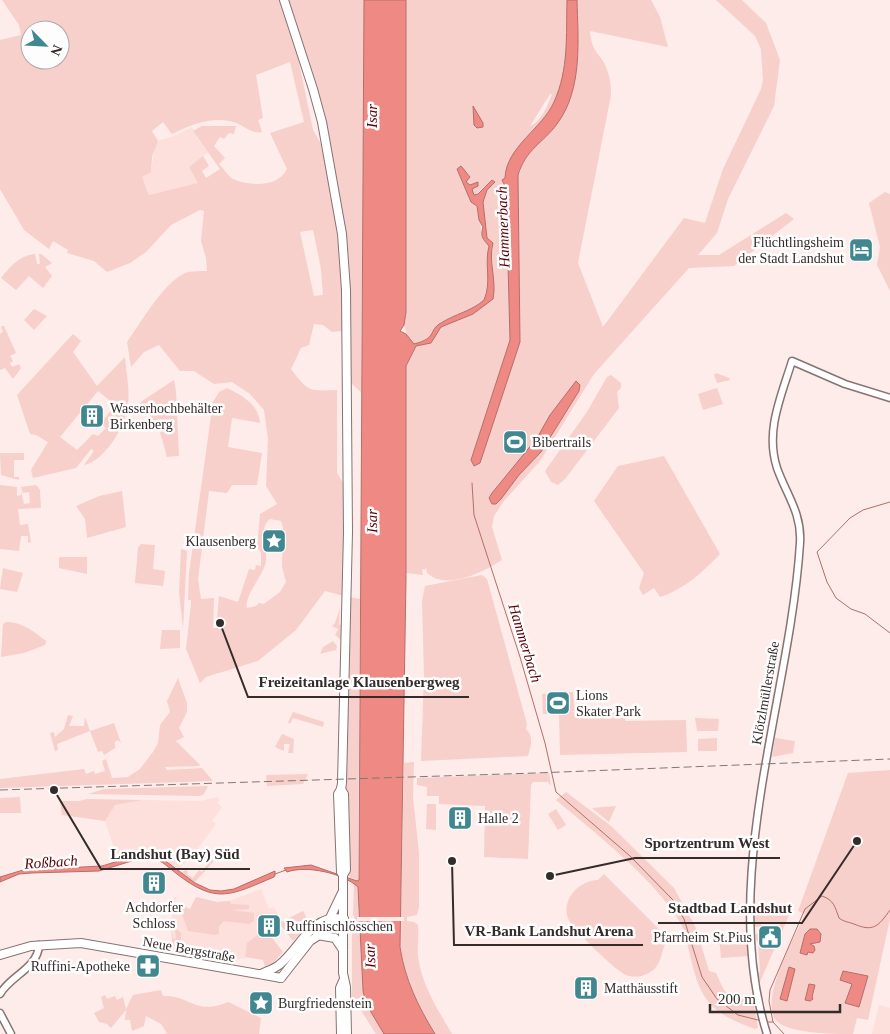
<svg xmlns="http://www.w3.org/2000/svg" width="890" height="1034" font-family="'Times New Roman',serif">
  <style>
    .built { fill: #fddfdc }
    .green { fill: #f7cfcb; fill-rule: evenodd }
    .water { fill: #ee8a83; stroke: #b66e69 }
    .pier { fill: #fdecea }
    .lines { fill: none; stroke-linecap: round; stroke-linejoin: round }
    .stream { stroke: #b66e69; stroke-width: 1 }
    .tertiary-casing { stroke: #867372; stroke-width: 9 }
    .primary-casing { stroke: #867372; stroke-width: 10 }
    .tertiary { stroke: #fff; stroke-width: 6 }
    .primary { stroke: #fff; stroke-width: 8 }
    .rail { stroke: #827675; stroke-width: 1; stroke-dasharray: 8 4; stroke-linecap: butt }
    .labels { text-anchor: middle; stroke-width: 5; stroke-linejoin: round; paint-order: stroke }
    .poi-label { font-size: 14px; fill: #342c2b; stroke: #fdfdfd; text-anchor: start }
    .street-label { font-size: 14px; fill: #342c2b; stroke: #fdfdfd }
    .water-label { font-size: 15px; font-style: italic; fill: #5b0007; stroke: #fdfdfd }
    .leader { fill: none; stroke: #342c2b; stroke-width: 2 }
    .callout-dot { fill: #342c2b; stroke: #fdfdfd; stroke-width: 2 }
    .callout-label { font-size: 15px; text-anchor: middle; font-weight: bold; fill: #342c2b; stroke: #fdfdfd; stroke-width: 5; stroke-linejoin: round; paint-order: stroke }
  </style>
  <rect width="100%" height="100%" fill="#fdecea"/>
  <g class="built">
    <path d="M192,127L197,138L208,152L189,167L198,183L150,201L140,176L151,172L155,146L158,141L177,135Z"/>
    <path d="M218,797L220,800L217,803L222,807L212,821L216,824L193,855L178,869L159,856L144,852L126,858L124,855L117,857L105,821L115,805L142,800L200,801Z"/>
    <path d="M261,889L269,909L274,907L281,921L271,930L263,931L246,948L245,959L240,958L236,962L192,957L193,953L187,952L185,956L173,953L171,925L164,921L165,918L170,920L173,914H177L174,912L175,908L170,906L175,897H177L175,902L190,909L196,897L217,902L229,901Z"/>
    <path d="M879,1005L890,1008V1034H872Z"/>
  </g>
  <g class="green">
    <path d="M2,0H280L298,58L313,130L320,142L330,180L342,271L344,325L342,331L332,332L323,325L314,324L309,345L301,348L291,369C308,392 309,391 337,390V473L345,486L344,596L325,591L296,630L258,661L206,677L200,683L186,649L191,604V600H188L189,573L213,402L219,392L227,388C242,395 259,405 260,423L232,418L228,447L262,453L257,485H232L227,493L209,491L198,579L201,599L214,598L213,628H216L219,596L238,602L249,569L255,570L256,565L261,566V553L257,547L260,514L277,504L266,486L268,439L264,410L250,394L232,382L214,384L194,371H180L159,345L144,352L131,367L127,342C141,323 165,279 188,272C194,271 201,271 207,271L206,258L201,241L204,211L200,210L171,225L146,252L130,263L107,272L94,261L67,253L68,250L53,241L49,249L24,230L0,189V40L21,35L19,25ZM30,30H60V60H30ZM290,62L304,122L270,133L287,169C278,188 249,186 233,179C228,176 223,168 219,164L225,158L214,146L220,137L224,139L229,133L234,134L236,126H202L193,131L220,169L206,178L202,171L209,166L203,156L189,167L198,183L150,195L148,194L142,177L151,172L152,157L158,141L152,131L163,122L172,134C191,125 211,116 233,122C242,124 253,135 262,132L258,120L263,118L256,75ZM313,230L321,269L323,295L314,296L300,232ZM270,519L281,521L283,527L282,567L286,582L280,592L264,604L259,603L256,606L247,608C243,597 264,575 266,561C268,548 257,529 270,519Z"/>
    <path d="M287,0H364L361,392L351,383C350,295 346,209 325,123C315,82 300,41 287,0Z"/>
    <path d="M406,0H567C566,35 569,69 554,102C542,129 506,147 505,178L502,180L506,188L510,340L471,460L474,466L520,342L518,175C526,151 545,140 559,120C583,87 578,39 577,0H651L660,17L668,47L590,31C592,54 599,51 606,67C610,76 611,85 611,95L578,263L603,327L684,218L705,223L723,169L761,89L763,80L761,49L755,36L716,0H742L766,23L780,60L774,106L728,199L717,233L698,255H719L786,213L794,219L734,266L689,268L594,374L540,461L504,501L494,516L492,527L502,560C483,572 447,591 427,573L426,567L425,570L422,569L423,575L406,573V366L416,346L427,344L441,327L473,314L493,296L492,246L487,238L484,220L483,202L487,190L494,183L492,180L475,195L472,193V189L478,185L474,183L471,186L466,182L470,177L467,171L461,177L473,203C484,211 479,229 482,237C483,241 487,243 489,246C484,265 492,282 484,301L462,315L441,322L428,340L414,344L408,339L404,325ZM550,94H552C548,105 541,122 530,126Z"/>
    <path d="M885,192L890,194V291L877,265L880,247L869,203Z"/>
    <path d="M35,254L37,264H40L39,254H41L52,263L45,267L52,276L43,288L29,276L16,290L1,278C10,267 20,255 35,254Z"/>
    <path d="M34,309L47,316L34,330L24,320Z"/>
    <path d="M1,326H4L16,353L10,356L13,361L10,363L12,367L19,364L21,368L13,379L5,368L0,370V334L3,332Z"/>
    <path d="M73,334L81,341L73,352L97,386L125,357C126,372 130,389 128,404C127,424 104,462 84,465L94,451L91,449L76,468L33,478L31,470L48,442L36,435L30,434L17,395ZM98,391L113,403L112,409L101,423L106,428L98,436L93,434L77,450L60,437Z"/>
    <path d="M716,373L729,378L730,380L717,383L714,375Z"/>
    <path d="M611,375L621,383V388L617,392L619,408L565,479L558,485L551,482L545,471L587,412L607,377Z"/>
    <path d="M174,380L176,391L179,456L167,457C162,438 158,416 138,407L142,401Z"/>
    <path d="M717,388L723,404L703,410L698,394Z"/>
    <path d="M0,453H24V460H14V477H19V480L1,475Z"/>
    <path d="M664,456L720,554C703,572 683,590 660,597L654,588L643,595L639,588L644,573L594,501L618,466Z"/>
    <path d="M0,485L17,487V496L21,495V491L24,504L30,503L29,492L23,493L21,487L36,485L40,490L41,508L18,509L20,525L28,524L31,542L28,543V536H21L19,551L0,549Z"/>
    <path d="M122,491L126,527L87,538L85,519L76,506L99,496Z"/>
    <path d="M141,544L155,545L153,569L165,571L163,586L135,583L138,548Z"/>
    <path d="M181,549L187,551L183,629L179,592Z"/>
    <path d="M59,557H87V574L59,568Z"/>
    <path d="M3,568L23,573L17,592L0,589Z"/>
    <path d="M482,575L487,579L527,724L526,729C534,736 531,747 528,756L421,761L424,676L422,601L425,586Z"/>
    <path d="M350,597L360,599L358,881L349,877L346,791Z"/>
    <path d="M340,608L339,624L342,626V641L335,635L338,629L332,626L329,629L335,623Z"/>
    <path d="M6,622C20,621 35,632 46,641L45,645L24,653L1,657L3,624Z"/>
    <path d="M162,630H180V648L160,649Z"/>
    <path d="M333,641L337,646L336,650L320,654L323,647Z"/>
    <path d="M178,678L187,703V712L179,728L184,737L176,741L200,765L199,766L165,767L167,770L202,768L213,781L0,788V779L84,769L86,774L94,771L95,774L105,771L102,761L106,759L112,778L128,777L140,769L153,752L158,743L160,725L170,712L167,701Z"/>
    <path d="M573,692L575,711L570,712L625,711V721L686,720L687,752L560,755L559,713L543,714L542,694Z"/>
    <path d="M293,712L324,722L323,727L293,718L290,724L288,722Z"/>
    <path d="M68,715L73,716L69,726H84L85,717L90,731L114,723L121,743L118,740L115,742V748L104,755L102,751L98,752L90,731L57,744L58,750L55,751L50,733L54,732L55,737L64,729Z"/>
    <path d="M695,718L719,719L718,731H697Z"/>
    <path d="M282,734L294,739L293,753H288L290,744H284V751L275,747Z"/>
    <path d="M717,738V751H698V739Z"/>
    <path d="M775,738L795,741L793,753L772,757Z"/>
    <path d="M414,762L413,797L419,853V907L417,915L407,917V921L414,922L418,925C419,935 417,946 418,956C421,984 438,1010 452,1034H435C418,1006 405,980 400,947L404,763Z"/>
    <path d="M890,770V919L868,1020L857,1018L853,1034C836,1034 785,1034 775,1019C761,995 795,937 805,914L798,911L848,773Z"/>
    <path d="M549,773L551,786L548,782H533L531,785L528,859L484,857L485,806L439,804V796H427V787L417,785V778Z"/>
    <path d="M308,774L303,784L267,786L266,775Z"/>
    <path d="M208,786L204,794L200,796L88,794L104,789Z"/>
    <path d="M566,792L611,826L674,888L696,928L709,971L716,973C726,995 726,1000 753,998L758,1028L755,1029C710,1013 700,1000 690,955C687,943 685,929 678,919C652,877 594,832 556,800Z"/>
    <path d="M20,797L21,813H0V798Z"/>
    <path d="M87,799L142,800L115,805L105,821L62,815L60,801H79Z"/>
    <path d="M427,804H436V830L426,829Z"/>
    <path d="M616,806L609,822L592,808Z"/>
    <path d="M556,809L566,825L558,830L548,814Z"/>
    <path d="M211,859L214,861L194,883L182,872L186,870L188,872L187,874L193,878L199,870L202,872Z"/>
    <path d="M604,874L669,939C658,950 666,967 644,975C639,977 632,977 626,975C616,971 576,932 570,922C558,902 579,880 598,880Z"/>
    <path d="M354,883L359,889L363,990L365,1001L384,1034H376L352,996V924L355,919L353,915Z"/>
    <path d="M196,897L217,902L230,901L231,904L249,905V909L231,910L254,913V921L249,924L224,921L219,926V934L215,935L188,931L178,903L190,909Z"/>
    <path d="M755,909L790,913L759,984L757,976L760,972L758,942L755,939V934H758L759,941L764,942L765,948H770L780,925L778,922L761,923V927H755Z"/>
    <path d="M303,911C312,925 303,931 293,941L279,923Z"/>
    <path d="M171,925L173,939H176L175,928L181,933V949H195V951L229,955V957L237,955L236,962L192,957L193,953L187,952L185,956L173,953Z"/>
    <path d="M263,931L269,934L283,952L273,963L265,966L263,960L245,957L247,943Z"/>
    <path d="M746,934L748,956L721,958L719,937L734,935V943L743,940L738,935Z"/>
    <path d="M161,990L163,996C191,995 195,1016 228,1002L261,1018L259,1034H163L167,1033L161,1024L146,1016L144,1026L132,1031L130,1020H125L126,1010L111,1028L107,1024L99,1022L94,1013L104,1008L101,997L105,995L107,999L115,996L117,1000L123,997L126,1009L133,995Z"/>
  </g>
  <g class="water">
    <path d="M364,0H406V312L404,325L400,331L406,334L414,344C438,338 428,330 441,323C455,314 472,311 484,300C492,282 484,265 489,246C483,239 480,237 483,227L479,220L477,206L471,202L457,169L461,166L470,177L466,182L470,185L478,182V186L472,189L474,195L478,194L492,180L495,182L487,190L483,202L487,238L493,243C488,261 497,281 493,299L473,314L441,327L431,343L416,346L406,366V579L400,947C405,980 418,1006 435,1034H384L365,1002L363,990L358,887C343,873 306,865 287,872L284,868L311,865L357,881L359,880Z"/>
    <path d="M567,0H577C578,40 583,89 557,124C543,143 526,149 518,175L520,342L480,463L474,466L471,460L510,340L506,188L502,180L505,178C506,147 542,129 554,102C569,69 566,35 567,0Z"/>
    <path d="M473,106L483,123V127L477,128L474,125Z"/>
    <path d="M576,381L580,385L579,391L541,452L519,475L501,499L496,504H492L489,498L492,493L537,438L550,415Z"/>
    <path d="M148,852L159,856L195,883L210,890L221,891L234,889L275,871V875L274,877C231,895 217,905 177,874C168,867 159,858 148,856L99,871L31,873L19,874L0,882V877L23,870L102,866Z"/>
    <path d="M810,929H817L821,934L820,942L810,944L814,946L815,950L813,953L808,952L807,955L800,953L805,934Z"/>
    <path d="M789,967L795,969L787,1001L780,999Z"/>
    <path d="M843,971L868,976L859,1007L845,1003L852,984L840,980Z"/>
    <path d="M809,984L815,985L812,997L813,999L810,1001L805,1000Z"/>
  </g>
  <rect class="pier" x="357" y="917" width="47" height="4"/>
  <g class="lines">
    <g class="stream">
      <path d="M472,483L474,515L520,657L545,743L556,792L630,856L673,900L684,919L702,977L717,999L738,1015L762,1021"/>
      <path d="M890,502L863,510L850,518L817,552L827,582L836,598L851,609L865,614L890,633"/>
      <path d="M275,874L286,870"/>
      <path d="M768,1022H773L784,1034"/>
      <path d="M773,1022L769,1001L770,990L805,909L822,896C834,900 835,907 839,918C844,922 849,922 854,924C873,932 878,927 890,910"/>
    </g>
    <defs>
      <g id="tertiary">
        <path d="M0,994C10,976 38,968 39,945"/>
        <path d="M0,1013L11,1034"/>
        <path d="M767,1034C718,879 790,700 800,543C802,513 786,494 777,468C765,431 781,397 792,361L845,384L890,398"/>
      </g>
      <g id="primary">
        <path d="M284,0L313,89L322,122L342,234L346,290L348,532L342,783L341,789L338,794L341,872L343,875V973L346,987L347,1034"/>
        <path d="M341,789L344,794L346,870L343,875"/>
        <path d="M330,918L342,893"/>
        <path d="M317,935L335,938L343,950"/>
        <path d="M0,955L31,946L81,943L281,978"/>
        <path d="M261,974C267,971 274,969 279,965C300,949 311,913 344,919"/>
        <path d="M281,978L310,941L344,919"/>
        <path d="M341,1034L340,988L343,981"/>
      </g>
    </defs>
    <use href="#tertiary" class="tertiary-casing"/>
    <use href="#primary" class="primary-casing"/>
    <use href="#tertiary" class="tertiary"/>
    <use href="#primary" class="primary"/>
    <path class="rail" d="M0,790L536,773L890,759"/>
  </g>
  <defs>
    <symbol id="hotel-square" viewBox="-11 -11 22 22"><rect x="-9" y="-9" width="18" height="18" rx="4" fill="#40878f" stroke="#fdfdfd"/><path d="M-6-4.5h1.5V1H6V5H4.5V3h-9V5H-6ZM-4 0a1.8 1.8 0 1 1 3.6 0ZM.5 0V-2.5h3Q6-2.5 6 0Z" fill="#fff"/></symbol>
    <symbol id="building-square" viewBox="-11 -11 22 22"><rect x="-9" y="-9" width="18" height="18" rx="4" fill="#40878f" stroke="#fdfdfd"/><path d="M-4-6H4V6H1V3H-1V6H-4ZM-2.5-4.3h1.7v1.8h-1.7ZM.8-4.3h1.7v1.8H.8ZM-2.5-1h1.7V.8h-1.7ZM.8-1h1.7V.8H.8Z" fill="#fff"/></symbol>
    <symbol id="stadium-square" viewBox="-11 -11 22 22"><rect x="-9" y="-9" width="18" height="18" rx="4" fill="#40878f" stroke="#fdfdfd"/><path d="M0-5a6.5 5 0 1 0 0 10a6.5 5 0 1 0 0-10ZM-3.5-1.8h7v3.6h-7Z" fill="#fff"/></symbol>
    <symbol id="sight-square" viewBox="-11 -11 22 22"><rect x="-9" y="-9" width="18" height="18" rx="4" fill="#40878f" stroke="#fdfdfd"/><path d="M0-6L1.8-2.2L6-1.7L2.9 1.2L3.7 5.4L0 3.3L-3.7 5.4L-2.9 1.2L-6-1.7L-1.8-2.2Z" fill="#fff"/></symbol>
    <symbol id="civic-square" viewBox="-11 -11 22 22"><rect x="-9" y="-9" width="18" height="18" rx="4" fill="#40878f" stroke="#fdfdfd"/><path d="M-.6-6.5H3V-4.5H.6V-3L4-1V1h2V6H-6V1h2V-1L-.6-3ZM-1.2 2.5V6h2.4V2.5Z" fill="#fff"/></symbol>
    <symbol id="pharmacy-square" viewBox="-11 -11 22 22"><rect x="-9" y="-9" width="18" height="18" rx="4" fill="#40878f" stroke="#fdfdfd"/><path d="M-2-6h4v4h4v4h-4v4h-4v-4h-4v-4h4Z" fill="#fff"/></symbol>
  </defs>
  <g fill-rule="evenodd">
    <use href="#hotel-square" x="847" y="236" width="28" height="28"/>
    <use href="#building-square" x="78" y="402" width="28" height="28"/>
    <use href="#stadium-square" x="501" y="428" width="28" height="28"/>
    <use href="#sight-square" x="260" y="527" width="28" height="28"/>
    <use href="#stadium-square" x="544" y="689" width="28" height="28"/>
    <use href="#building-square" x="446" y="804" width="28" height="28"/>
    <use href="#building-square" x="140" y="869" width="28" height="28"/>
    <use href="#building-square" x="255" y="912" width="28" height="28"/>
    <use href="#civic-square" x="756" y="923" width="28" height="28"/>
    <use href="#pharmacy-square" x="134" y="952" width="28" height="28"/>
    <use href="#building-square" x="572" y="974" width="28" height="28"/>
    <use href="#sight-square" x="247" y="989" width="28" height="28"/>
  </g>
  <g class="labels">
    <g class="poi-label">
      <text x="844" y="247" text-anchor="end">Flüchtlingsheim<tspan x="844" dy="16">der Stadt Landshut</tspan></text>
      <text x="110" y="413">Wasserhochbehälter<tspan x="110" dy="16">Birkenberg</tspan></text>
      <text x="532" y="447">Bibertrails</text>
      <text x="256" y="546" text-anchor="end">Klausenberg</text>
      <text x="576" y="700">Lions<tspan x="576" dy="16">Skater Park</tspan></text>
      <text x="478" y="823">Halle 2</text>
      <text x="154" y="912" text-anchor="middle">Achdorfer<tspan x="154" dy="16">Schloss</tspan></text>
      <text x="286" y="931">Ruffinischlösschen</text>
      <text x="752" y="942" text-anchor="end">Pfarrheim St.Pius</text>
      <text x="130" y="971" text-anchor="end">Ruffini-Apotheke</text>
      <text x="604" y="993">Matthäusstift</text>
      <text x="278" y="1008">Burgfriedenstein</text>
    </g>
    <g class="street-label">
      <text transform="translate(765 693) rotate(-80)" y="5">Klötzlmüllerstraße</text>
      <text transform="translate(189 949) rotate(10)" y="5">Neue Bergstraße</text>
    </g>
    <g class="water-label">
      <text transform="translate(372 116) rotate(-90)" y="5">Isar</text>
      <text transform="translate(503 227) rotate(-92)" y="5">Hammerbach</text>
      <text transform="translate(372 521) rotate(-91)" y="5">Isar</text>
      <text transform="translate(525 643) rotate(73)" y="5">Hammerbach</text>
      <text transform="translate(51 862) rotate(-4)" y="5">Roßbach</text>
      <text transform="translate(370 956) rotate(-92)" y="5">Isar</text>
    </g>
  </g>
  <path class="leader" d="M220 623L248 697H469M550 876L635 858H780M54 790L101 869H250M857 841L802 923H658M452 861L454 945H643"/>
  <g class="callout-dot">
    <circle cx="220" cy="623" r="5"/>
    <circle cx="550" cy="876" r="5"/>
    <circle cx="54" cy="790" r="5"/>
    <circle cx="857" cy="841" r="5"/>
    <circle cx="452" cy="861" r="5"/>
  </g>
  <g class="callout-label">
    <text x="359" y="687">Freizeitanlage Klausenbergweg</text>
    <text x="707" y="848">Sportzentrum West</text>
    <text x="175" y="859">Landshut (Bay) Süd</text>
    <text x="730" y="913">Stadtbad Landshut</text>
    <text x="549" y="936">VR-Bank Landshut Arena</text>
  </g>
  <g transform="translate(45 45) rotate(114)"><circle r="24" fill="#fdfdfd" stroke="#ada9a9"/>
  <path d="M0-4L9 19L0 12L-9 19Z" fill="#40878f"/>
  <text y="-8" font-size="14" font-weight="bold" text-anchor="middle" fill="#342c2b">N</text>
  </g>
  <path d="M710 1004v8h130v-8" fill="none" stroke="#342c2b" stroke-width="2.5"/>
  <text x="718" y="1004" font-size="15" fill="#342c2b" stroke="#fdfdfd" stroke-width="4" paint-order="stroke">200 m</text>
</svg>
